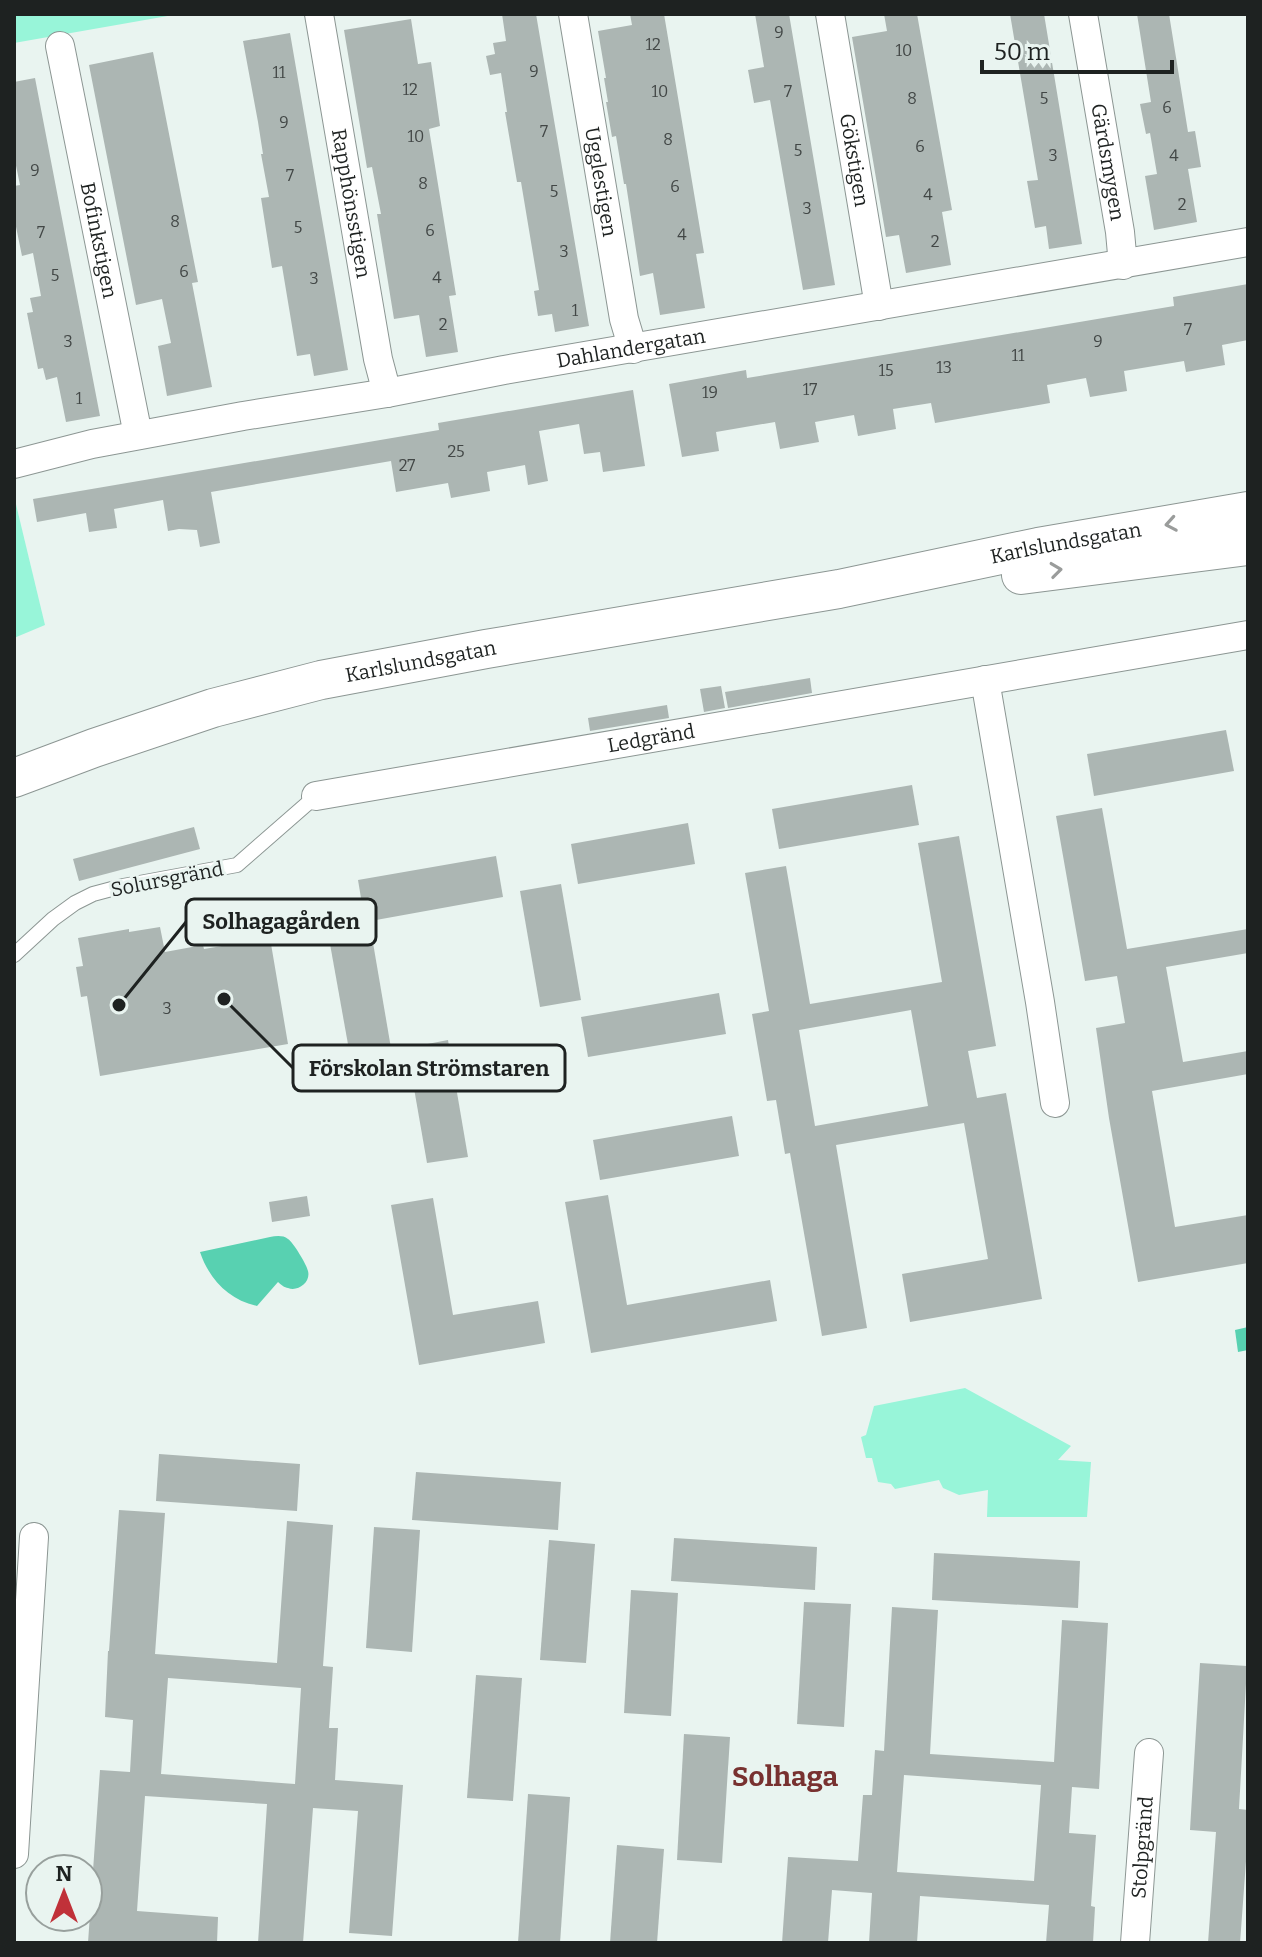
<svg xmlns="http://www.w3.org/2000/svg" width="1262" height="1957" font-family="Bitter,serif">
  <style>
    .green { fill: #98f5d9 }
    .water { fill: #58d1b1 }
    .building { fill: #acb6b3; fill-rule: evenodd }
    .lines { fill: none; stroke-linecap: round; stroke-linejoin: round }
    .lane-casing { stroke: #8c9693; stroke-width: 16 }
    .street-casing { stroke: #8c9693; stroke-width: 30 }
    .secondary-casing { stroke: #8c9693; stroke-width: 40 }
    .lane { stroke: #fff; stroke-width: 14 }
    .street { stroke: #fff; stroke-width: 28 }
    .secondary { stroke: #fff; stroke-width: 38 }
    .oneway { stroke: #9a9c9b }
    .labels { text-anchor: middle; stroke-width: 6; stroke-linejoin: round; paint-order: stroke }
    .number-label { font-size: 16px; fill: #424746 }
    .street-label { font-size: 20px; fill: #1e2221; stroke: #e9f4f0 }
    .district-label { font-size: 28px; font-weight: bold; fill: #783130; stroke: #e9f4f0 }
    .leader { fill: none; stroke: #1e2221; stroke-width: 3 }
    .callout-dot { fill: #1e2221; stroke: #e9f4f0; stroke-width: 3 }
    .callout { fill: #e9f4f0; stroke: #1e2221; stroke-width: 3 }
    .callout-label { font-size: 22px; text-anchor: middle; font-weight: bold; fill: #1e2221 }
  </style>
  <rect width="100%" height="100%" fill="#e9f4f0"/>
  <g class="green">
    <path d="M14,14H179L14,43Z"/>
    <path d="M14,496L45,625L14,638Z"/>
    <path d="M965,1388L1071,1446L1058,1460L1091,1462L1087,1517H987L988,1490L959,1495L943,1488L939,1480L895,1489L891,1484L878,1482L872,1458H866L861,1437L866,1435L874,1406Z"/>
  </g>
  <g class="water">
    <path d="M270,1237C276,1236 283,1235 288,1239C293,1242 307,1265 308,1271C311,1282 298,1292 288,1288C285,1288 280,1284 278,1282L257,1306C229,1300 209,1279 200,1252Z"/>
    <path d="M1248,1327V1350L1238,1352L1235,1330Z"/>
  </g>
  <g class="building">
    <path d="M502,14H536L589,326L555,332L552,314L538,316L534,291L539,290L521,182H517L505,112H507L501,73L490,75L486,56L495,54L493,43L506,41Z"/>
    <path d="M630,14H664L704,253L696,254L705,308L660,315L653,273L640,276L626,184H624L616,136L612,137L606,102H608L604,78H606L598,31L632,25Z"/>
    <path d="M755,14H789L835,285L803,290L770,100L754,103L748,70L764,67Z"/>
    <path d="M884,14H917L952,210L942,212L951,265L906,273L899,235L886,237L852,37L887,31Z"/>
    <path d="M1010,14H1044L1082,244L1049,249L1046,226L1035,228L1027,181L1038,180Z"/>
    <path d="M1137,14H1169L1188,132L1195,131L1201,167L1188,169L1197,222L1154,230L1145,176L1157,174L1150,133L1146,134L1140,104L1151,102Z"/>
    <path d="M411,19L418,64L431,62L440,126L429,129L456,295L449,296L458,352L426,357L419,315L394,319L377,214H381L372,167L367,168L344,30Z"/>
    <path d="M290,33L348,370L314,376L310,354L297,356L282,266L272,268L261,198L269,197L261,154H263L258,122L243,41Z"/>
    <path d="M153,52L198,282L192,283L212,387L167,396L158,346L171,343L162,299L136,305L89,65Z"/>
    <path d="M35,78L100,416L66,422L57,377L46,380L43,368L38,369L27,313L33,312L30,298L41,296L33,253L22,256L14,217V186L20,185L14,156V82Z"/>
    <path d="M1248,284V340L1222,345L1225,365L1186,372L1184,361L1124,371L1127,391L1090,397L1086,378L1047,385L1050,403L935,423L931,403L893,409L896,429L858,436L854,415L815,422L819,442L780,449L775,422L716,432L719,451L682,457L669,384L746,370L747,378L1174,306L1173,297Z"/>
    <path d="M633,390L645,466L603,472L600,452L584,454L579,424L539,431L548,481L528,485L525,465L487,472L490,491L451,498L448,483L396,492L391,461L211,492L220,543L200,547L197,530L179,529L168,531L163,500L114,509L117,528L89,532L86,513L37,522L33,499L439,430L438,423Z"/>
    <path d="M810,678L812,693L728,708L725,692Z"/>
    <path d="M721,686L725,708L704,712L700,689Z"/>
    <path d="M667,705L669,718L590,731L588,718Z"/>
    <path d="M1226,730L1234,771L1094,796L1087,754Z"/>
    <path d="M912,785L919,825L779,849L772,809Z"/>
    <path d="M1102,808L1127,949L1248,929V953L1166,967L1183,1062L1248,1051V1074L1152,1091L1175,1227L1248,1215V1263L1138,1282L1109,1118L1096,1028L1125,1023L1117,976L1085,981L1056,816Z"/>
    <path d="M688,823L695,864L578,884L571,844Z"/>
    <path d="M194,827L200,849L79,881L73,859Z"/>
    <path d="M959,836L996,1046L968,1051L977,1098L1006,1093L1042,1299L910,1322L902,1274L988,1259L964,1123L836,1145L867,1328L822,1336L790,1153L785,1154L776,1100L767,1101L752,1014L769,1011L745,873L786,866L810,1004L942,982L918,843ZM911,1010L928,1106L815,1126L799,1030Z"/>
    <path d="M496,856L503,897L365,922L358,880Z"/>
    <path d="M561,884L581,1000L540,1007L520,891Z"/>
    <path d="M160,927L165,952L203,945L204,949L270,938L288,1044L100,1076L87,996L81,997L76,967L83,966L78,938L129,929V932Z"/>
    <path d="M372,937L392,1054L351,1061L330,944Z"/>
    <path d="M719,993L726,1034L588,1057L581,1017Z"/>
    <path d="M448,1040L468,1157L427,1163L407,1048Z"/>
    <path d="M732,1116L739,1156L600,1180L593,1140Z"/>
    <path d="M608,1195L627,1305L770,1280L777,1321L591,1353L565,1202Z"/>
    <path d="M307,1196L310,1216L272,1222L269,1202Z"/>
    <path d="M433,1198L453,1315L538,1301L545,1343L419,1365L391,1205Z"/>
    <path d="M159,1454L300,1464L297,1511L156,1501Z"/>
    <path d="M416,1472L561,1482L558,1530L412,1520Z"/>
    <path d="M119,1510L165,1513L155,1654L277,1663L287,1521L333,1525L323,1666L333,1667L329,1728H338L335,1780L403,1785L392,1936L349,1933L358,1811L313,1808L303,1943H258L267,1804L145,1796L137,1911L218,1917L217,1943H88L100,1770L130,1772L133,1720L105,1717L108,1651H109ZM168,1678L301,1688L295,1784L161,1774Z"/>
    <path d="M374,1527L420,1530L412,1652L366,1648Z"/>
    <path d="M674,1538L817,1547L815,1590L671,1581Z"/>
    <path d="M549,1540L595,1544L586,1663L540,1660Z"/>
    <path d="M934,1553L1080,1561L1078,1608L932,1600Z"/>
    <path d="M631,1590L678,1593L671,1716L624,1713Z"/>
    <path d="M804,1602L851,1604L844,1727L797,1724Z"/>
    <path d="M892,1607L938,1610L930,1754L1054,1762L1062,1620L1108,1623L1099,1789L1072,1787L1069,1833L1096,1835L1091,1906L1095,1907L1093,1943H1046L1049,1905L920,1896L917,1943H869L872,1893L832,1890L828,1943H782L788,1857L858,1861L863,1795H872L875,1750L884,1751ZM904,1775L1041,1785L1034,1881L897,1872Z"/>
    <path d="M1200,1663L1247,1666L1239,1809L1248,1810V1834L1240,1943H1208L1216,1832L1190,1830Z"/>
    <path d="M476,1675L522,1678L513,1801L467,1798Z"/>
    <path d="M684,1734L730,1737L722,1863L677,1860Z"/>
    <path d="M528,1794L570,1797L560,1943H518Z"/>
    <path d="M617,1845L664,1849L657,1943H610Z"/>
  </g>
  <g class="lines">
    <defs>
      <path id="lane" d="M14,955L53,919L75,903L93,894L123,886L237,865L316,796"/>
      <g id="street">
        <path id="s1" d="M319,14L378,359L387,393"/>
        <path id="s2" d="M573,14L624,319L633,349"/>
        <path id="s3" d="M830,14L879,306"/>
        <path id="s4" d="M1083,14L1120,232L1123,265"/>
        <path id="s5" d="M60,46L138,435"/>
        <path id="s6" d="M14,464L92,444L243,416L387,393L504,370L1248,242"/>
        <path d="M985,680L1040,1002L1055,1103"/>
        <path id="s7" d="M316,796L1248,635"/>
        <path d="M14,1854L34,1537"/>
        <path id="s8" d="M1135,1943L1149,1753"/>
      </g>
      <g id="secondary">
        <path d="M1021,575L1248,546"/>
        <path id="s9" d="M14,778L94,748L213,708L321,680L486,649L839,589L1038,547L1248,511"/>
      </g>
    </defs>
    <use href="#lane" class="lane-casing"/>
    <use href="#street" class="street-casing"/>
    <use href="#secondary" class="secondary-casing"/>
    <use href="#lane" class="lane"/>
    <use href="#street" class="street"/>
    <use href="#secondary" class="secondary"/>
  </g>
  <defs><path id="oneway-chevron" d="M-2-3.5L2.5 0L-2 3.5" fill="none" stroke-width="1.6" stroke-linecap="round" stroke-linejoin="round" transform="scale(2)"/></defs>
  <g class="oneway">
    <use href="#oneway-chevron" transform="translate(1171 524) rotate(170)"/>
    <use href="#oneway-chevron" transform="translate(1056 570) rotate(-7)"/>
  </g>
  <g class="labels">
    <g class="number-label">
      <text x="779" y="38">9</text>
      <text x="653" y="50">12</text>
      <text x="904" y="56">10</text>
      <text x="534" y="77">9</text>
      <text x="279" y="78">11</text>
      <text x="410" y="95">12</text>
      <text x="660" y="97">10</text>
      <text x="788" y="97">7</text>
      <text x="912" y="104">8</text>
      <text x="1044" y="104">5</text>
      <text x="1167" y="113">6</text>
      <text x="284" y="128">9</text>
      <text x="544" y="137">7</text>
      <text x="416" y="142">10</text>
      <text x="668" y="145">8</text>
      <text x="920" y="152">6</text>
      <text x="798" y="156">5</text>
      <text x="1053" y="161">3</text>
      <text x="1174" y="161">4</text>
      <text x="35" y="176">9</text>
      <text x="290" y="181">7</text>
      <text x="423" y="189">8</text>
      <text x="675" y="192">6</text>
      <text x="554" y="197">5</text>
      <text x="928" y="200">4</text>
      <text x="1182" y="210">2</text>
      <text x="807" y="214">3</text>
      <text x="175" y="227">8</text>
      <text x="298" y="233">5</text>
      <text x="430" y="236">6</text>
      <text x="41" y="238">7</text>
      <text x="682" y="240">4</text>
      <text x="935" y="247">2</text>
      <text x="564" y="257">3</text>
      <text x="184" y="277">6</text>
      <text x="55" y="281">5</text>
      <text x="437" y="283">4</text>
      <text x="314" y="284">3</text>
      <text x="575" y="316">1</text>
      <text x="443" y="330">2</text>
      <text x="1188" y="335">7</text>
      <text x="68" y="347">3</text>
      <text x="1098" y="347">9</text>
      <text x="1018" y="361">11</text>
      <text x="944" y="373">13</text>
      <text x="886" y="376">15</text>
      <text x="810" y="395">17</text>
      <text x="710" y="398">19</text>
      <text x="79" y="404">1</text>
      <text x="456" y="457">25</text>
      <text x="407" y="471">27</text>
      <text x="167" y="1014">3</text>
    </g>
    <g class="street-label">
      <text dy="7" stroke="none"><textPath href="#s3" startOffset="148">Gökstigen</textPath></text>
      <text dy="7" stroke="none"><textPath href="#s4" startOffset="150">Gärdsmygen</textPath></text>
      <text dy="7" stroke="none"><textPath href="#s2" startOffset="170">Ugglestigen</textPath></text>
      <text dy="7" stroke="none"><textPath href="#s1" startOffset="192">Rapphönsstigen</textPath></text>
      <text dy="7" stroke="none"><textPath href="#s5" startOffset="198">Bofinkstigen</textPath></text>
      <text dy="7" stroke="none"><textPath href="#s6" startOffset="628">Dahlandergatan</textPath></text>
      <text dy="7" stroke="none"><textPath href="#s9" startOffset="1080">Karlslundsgatan</textPath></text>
      <text dy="7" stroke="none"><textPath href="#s9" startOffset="424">Karlslundsgatan</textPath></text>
      <text dy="7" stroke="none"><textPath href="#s7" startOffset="340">Ledgränd</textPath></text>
      <text transform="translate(167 879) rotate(-11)" y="7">Solursgränd</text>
      <text dy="7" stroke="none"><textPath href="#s8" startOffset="96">Stolpgränd</textPath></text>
    </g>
    <g class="district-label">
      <text x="785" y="1786">Solhaga</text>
    </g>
  </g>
  <path class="leader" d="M119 1005L186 922M224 999L293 1068"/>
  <g class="callout-dot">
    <circle cx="119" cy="1005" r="8"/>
    <circle cx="224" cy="999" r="8"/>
  </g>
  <g class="callout">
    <rect x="186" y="899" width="190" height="46" rx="8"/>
    <rect x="293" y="1045" width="272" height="46" rx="8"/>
  </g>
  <g class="callout-label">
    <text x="281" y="929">Solhagagården</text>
    <text x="429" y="1076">Förskolan Strömstaren</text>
  </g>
  <rect width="1262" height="1957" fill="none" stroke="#1e2221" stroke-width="32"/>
  <g transform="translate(64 1893)"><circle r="38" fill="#e9f4f0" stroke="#98a09d" stroke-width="2"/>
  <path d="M0-6L14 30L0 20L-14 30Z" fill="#c03139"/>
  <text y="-12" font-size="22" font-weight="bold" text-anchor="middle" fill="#1e2221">N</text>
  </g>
  <path d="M982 60v12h190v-12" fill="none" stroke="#1e2221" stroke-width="4"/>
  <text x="994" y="60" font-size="24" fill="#1e2221" stroke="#e9f4f0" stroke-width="6" paint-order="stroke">50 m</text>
</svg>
